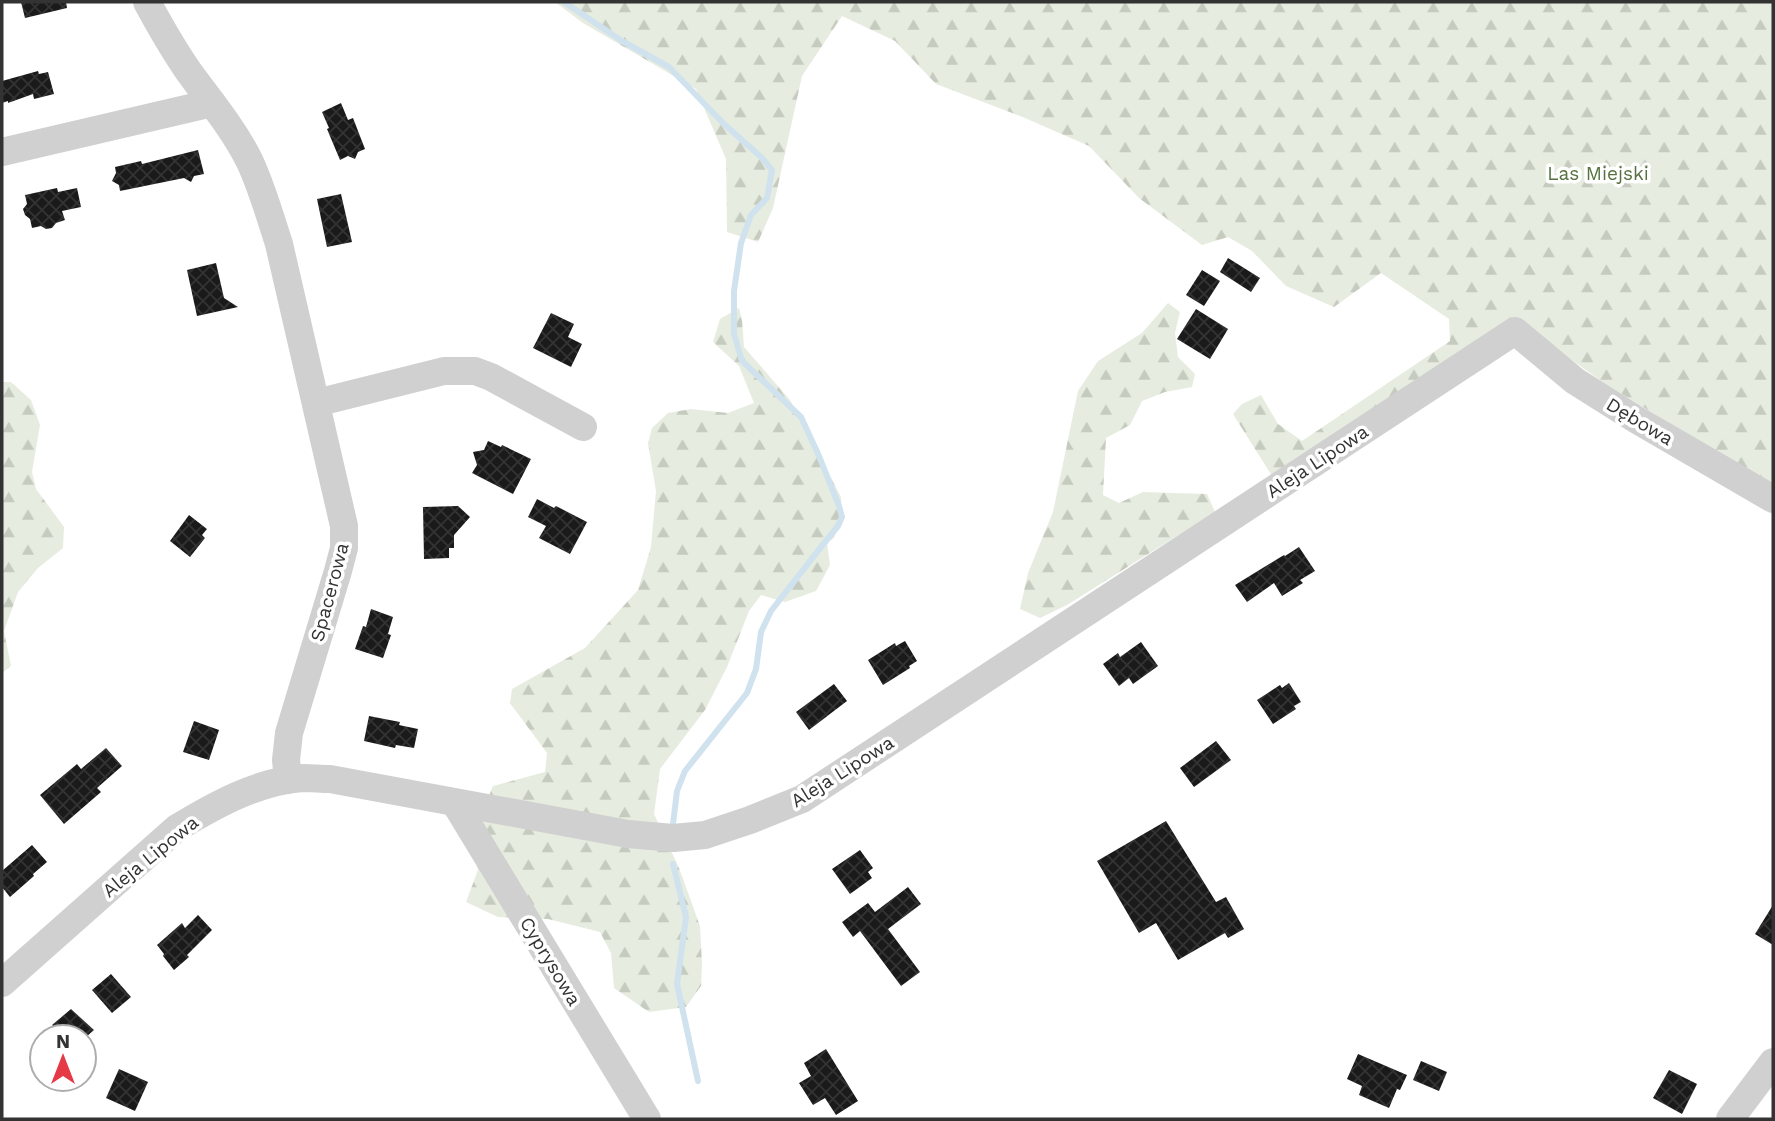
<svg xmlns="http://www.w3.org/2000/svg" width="1775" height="1121" font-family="'Work Sans',sans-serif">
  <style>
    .forest { fill: url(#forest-firs) }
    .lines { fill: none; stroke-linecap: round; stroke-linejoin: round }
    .stream { stroke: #cfe2ee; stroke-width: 6 }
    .building { fill: url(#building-cross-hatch) }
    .minor { stroke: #d0d0d0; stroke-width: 28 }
    .labels { text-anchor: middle; stroke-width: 7; stroke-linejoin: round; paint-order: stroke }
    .park-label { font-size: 19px; fill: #56703f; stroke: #fff }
    .street-label { font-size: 19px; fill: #333; stroke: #fff }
  </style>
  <defs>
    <pattern id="forest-firs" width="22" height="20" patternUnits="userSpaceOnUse" patternTransform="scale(1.75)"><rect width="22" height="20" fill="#e6ecdf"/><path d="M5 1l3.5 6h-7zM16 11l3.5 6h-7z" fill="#c6cbc0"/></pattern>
    <pattern id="building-cross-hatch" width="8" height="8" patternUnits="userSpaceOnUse" patternTransform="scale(1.75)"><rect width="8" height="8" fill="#1a1a1a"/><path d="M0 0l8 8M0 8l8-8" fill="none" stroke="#333"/></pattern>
  </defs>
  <rect width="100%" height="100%" fill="#fff"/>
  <g class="forest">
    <path d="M555,2H1773V483L1726,458L1604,383L1534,333L1284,495L1233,414L1242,404L1261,395L1278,424L1302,441L1450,341L1449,319L1381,273L1334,307L1286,286L1252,251L1228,237L1202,245L1139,198L1089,146L1025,118L936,84L895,41L842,16L802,76L773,208L758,242L727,232L726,159L696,89L583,23Z"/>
    <path d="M1168,303L1180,312L1175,333L1178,357L1195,374L1192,387L1165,392L1142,401L1130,425L1106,438L1103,495L1119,503L1143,492L1207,494L1215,512L1067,605L1040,618L1020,609L1028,573L1053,512L1078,391L1098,361L1142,333Z"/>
    <path d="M739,308L742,320L744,347L790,400L841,497L842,517L834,538L827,543L830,565L816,591L785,602L761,595L749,611L727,667L705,710L660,769L654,814L679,868L700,926L702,964L701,986L686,1007L649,1012L614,988L611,953L600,932L548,919L498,917L466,902L478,870L470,841L493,786L545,772L547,753L510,703L512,689L585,648L638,590L651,547L656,491L648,443L652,428L668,413L691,409L728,413L754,403L739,366L713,342L720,319Z"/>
    <path d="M2,382H11L31,400L40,425L32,472L36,489L64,527L63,548L38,568L18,592L4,631L11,666L2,673Z"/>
  </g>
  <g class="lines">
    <g class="stream">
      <path d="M564,2L622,41L669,67L723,123L762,158L772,170L767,198L751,215L741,243L734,291V334L742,361L801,417L819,456L839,506L842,517L838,526L821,547L771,611L761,632L756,669L747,693L685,771L677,791L673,824"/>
      <path d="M673,864L686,917L677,984L698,1081"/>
    </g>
  </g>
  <g class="building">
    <path d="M21,2H66L67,8L25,18Z"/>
    <path d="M38,71L39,74L48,72L54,94L34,99L33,94L8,103V101L2,103V81Z"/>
    <path d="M341,103L348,120L353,118L365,149L358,152L355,159L348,156L340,160L327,129L329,128L322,112Z"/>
    <path d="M198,150L204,174L194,176L191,182L184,178L120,191L119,185L112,181L116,173L115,167L141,161L142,164Z"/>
    <path d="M57,188L58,192L77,188L81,207L62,211L65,220L56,223L52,228L46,229L41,226L32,228L30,219L25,215L23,209L27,204L25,195Z"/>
    <path d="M341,194L352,242L327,247L317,199Z"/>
    <path d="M1228,258L1260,278L1251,292L1220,272Z"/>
    <path d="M216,263L224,298L238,307L197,316L187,270Z"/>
    <path d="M1202,270L1220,281L1204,306L1186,295Z"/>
    <path d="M1196,309L1228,329L1210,359L1177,339Z"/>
    <path d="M551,313L574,324L568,337L582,344L571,367L533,348Z"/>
    <path d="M488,441L501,447L502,445L531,459L513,494L472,473L477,465L473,452L484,450Z"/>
    <path d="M537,499L554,508L556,506L587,522L570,554L539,538L546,526L528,517Z"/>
    <path d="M458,506L470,517L454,535V548H449V558L424,559L423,507Z"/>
    <path d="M189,515L207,529L202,535L205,538L190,557L170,541Z"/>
    <path d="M1299,547L1315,571L1300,580L1303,583L1282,596L1274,583L1247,602L1235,585L1284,555L1285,556Z"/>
    <path d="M371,609L393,617L388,634L391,635L383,658L355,649L363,626L366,627Z"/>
    <path d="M905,641L917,661L909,666L910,668L883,685L868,660L895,643L896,646Z"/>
    <path d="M1141,642L1158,666L1133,684L1129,678L1119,686L1103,664L1118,653L1120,657Z"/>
    <path d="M1289,683L1301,702L1294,706L1296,709L1273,724L1257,700L1280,685L1282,688Z"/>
    <path d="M834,684L847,701L809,730L796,712Z"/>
    <path d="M369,716L400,722L399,725L418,729L414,748L396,745L395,748L364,741Z"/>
    <path d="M194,721L219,730L209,760L183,752Z"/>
    <path d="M1216,741L1231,760L1194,787L1180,768Z"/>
    <path d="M106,748L122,766L97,788L101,792L64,824L40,795L77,764L81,769Z"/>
    <path d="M1166,821L1216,902L1226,897L1244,929L1228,938L1225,933L1178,960L1156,923L1139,933L1097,861Z"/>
    <path d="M32,845L47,862L33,874L34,876L10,897L2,887V871Z"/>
    <path d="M860,850L873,868L868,872L872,878L850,894L832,869Z"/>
    <path d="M908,887L921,904L888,929L920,972L901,986L860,931L853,937L842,922L868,903L875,912Z"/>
    <path d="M1773,905V945L1755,934Z"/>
    <path d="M198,915L212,930L187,955L189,957L174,970L163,956L164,954L157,945L182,923L185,928Z"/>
    <path d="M111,974L131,997L112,1013L92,990Z"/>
    <path d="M71,1009L94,1030L86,1037H63L52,1025Z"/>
    <path d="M826,1049L858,1101L836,1115L825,1098L813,1105L799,1083L811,1076L804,1063Z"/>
    <path d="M1358,1054L1407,1075L1400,1090L1397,1089L1389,1108L1359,1095L1362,1086L1347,1079Z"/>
    <path d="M1421,1061L1447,1072L1439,1091L1413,1080Z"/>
    <path d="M119,1069L148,1082L135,1111L106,1098Z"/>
    <path d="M1669,1070L1697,1084L1682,1114L1653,1098Z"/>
  </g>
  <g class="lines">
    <g class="minor">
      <path d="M147,2C160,26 173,49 189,72C210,101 234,129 250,162C262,188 270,216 279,244L344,526V548L338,571L289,733L286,760L288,780"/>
      <path d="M2,152L212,103"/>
      <path d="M316,403L444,371H475L491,377L583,427"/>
      <path d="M455,803L647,1119"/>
      <path d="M2,983L177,828C215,805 258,781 303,778C312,778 321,779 330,779L628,834L673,838L705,835L750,820L802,799L1515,331L1575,381L1637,420L1773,499"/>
      <path d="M1730,1119L1773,1062"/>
    </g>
  </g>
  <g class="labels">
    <g class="park-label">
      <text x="1598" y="180">Las Miejski</text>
    </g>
    <g class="street-label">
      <text transform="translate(1640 421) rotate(31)" y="7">Dębowa</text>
      <text transform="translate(1317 461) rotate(-33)" y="7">Aleja Lipowa</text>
      <text transform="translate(329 592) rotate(-75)" y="7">Spacerowa</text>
      <text transform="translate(842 771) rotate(-32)" y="7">Aleja Lipowa</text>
      <text transform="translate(150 856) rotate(-39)" y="7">Aleja Lipowa</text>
      <text transform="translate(551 961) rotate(59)" y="7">Cyprysowa</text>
    </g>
  </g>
  <rect width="1775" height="1121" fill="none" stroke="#333333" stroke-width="7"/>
  <g transform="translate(63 1058)"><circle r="33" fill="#ffffff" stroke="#adadad" stroke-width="2"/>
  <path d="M0-5L12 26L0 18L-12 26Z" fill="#e63946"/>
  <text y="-10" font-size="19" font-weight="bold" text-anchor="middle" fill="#333333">N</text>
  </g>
</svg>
